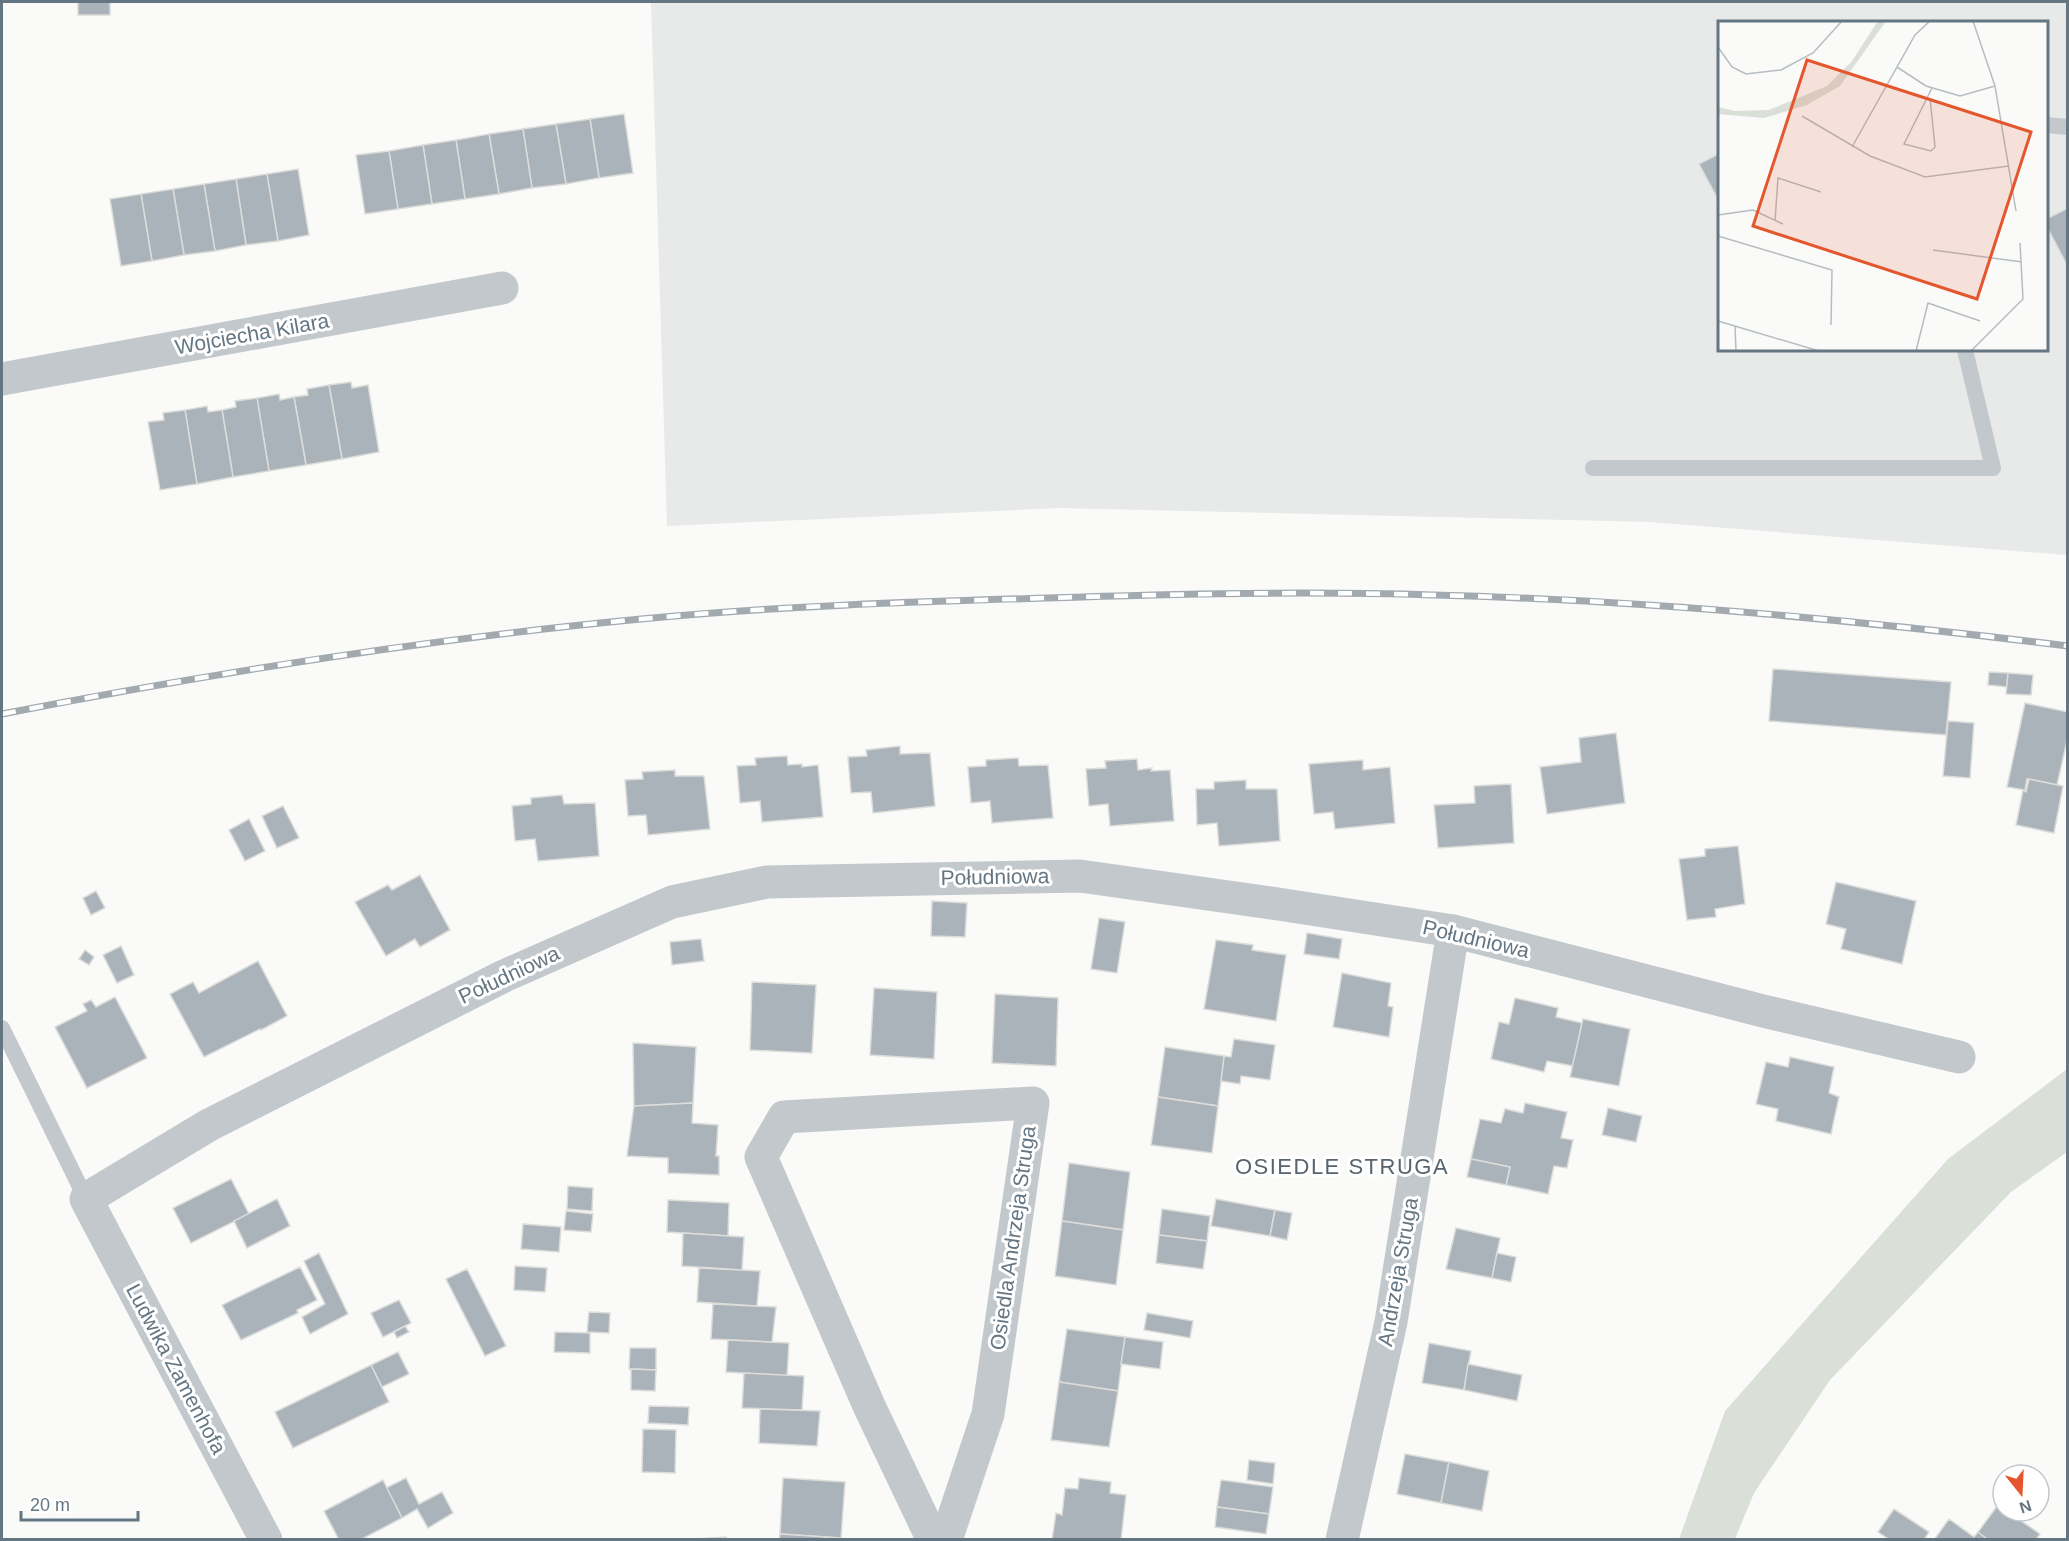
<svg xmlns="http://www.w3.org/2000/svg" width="2069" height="1541" font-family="Helvetica,sans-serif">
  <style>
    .built { fill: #e8e9e9; fill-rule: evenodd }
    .green { fill: #dadfd7 }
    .building { fill: #aab3b9; stroke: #dcdcda; stroke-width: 1.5 }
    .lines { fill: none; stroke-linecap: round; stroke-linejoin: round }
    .lane { stroke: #c3c8cc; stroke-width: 16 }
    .street { stroke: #c3c8cc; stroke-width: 33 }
    .rail-casing { stroke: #a2aab0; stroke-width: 7 }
    .rail { stroke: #fff; stroke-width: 4.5; stroke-dasharray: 14; stroke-linecap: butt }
    .labels { text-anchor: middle; stroke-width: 6; stroke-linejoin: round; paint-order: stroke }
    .street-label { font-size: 21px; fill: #657683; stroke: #fff }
    .neighbourhood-label { font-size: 22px; letter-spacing: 1.5px; fill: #57646e; stroke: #fff }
    .inset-road { fill: none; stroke: #b5bdc2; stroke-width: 1.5 }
    .view { fill: #e4572e; fill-opacity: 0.15; stroke: #e4572e; stroke-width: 3 }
    .inset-edge { fill: none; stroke: #657683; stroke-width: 3 }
  </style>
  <rect width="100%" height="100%" fill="#fafaf8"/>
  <path class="built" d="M651,2H2067V555L1649,522L1059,508L667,526ZM1720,22H2046V350H1720Z"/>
  <path class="green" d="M2067,1069V1152L2011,1192L1830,1380L1754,1493L1735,1539H1679L1725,1411L1948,1159Z"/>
  <g class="building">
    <rect x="78" y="2" width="32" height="13"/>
    <path d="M624,114L633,173L599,178L590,119Z"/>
    <path d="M590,119L599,178L566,184L556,124Z"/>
    <path d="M556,124L566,184L532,188L523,129Z"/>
    <path d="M523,129L532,188L499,194L489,134Z"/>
    <path d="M489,134L499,194L465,199L456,140Z"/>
    <path d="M456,140L465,199L432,204L423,145Z"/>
    <path d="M423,145L432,204L398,209L389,151Z"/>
    <path d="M389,151L398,209L365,214L356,155Z"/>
    <path d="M1720,153V203L1699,164Z"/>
    <path d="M298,169L309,235L278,241L267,174Z"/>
    <path d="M267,174L278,241L246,245L236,179Z"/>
    <path d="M236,179L246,245L215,251L204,184Z"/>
    <path d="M204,184L215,251L184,255L173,189Z"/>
    <path d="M173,189L184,255L152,261L141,194Z"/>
    <path d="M141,194L152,261L121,266L110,199Z"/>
    <path d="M2068,208V267L2046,225V219Z"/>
    <path d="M351,382L352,388L368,385L379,452L342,459L329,385Z"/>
    <path d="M329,385L342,459L306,465L294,397L308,395L307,389Z"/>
    <path d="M279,394L280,400L294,397L306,465L269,471L257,398Z"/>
    <path d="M257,398L269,471L233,477L222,410L236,407L235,401Z"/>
    <path d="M207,406L208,412L222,410L233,477L197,484L185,410Z"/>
    <path d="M185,410L197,484L160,490L148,422L164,420L163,413Z"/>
    <path d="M1773,669L1951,682L1946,735L1769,721Z"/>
    <path d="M1989,672L2008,673L2007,687L1988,685Z"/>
    <path d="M2008,673L2033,675L2031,695L2006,694Z"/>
    <path d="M2025,703L2068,712V736L2057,785L2027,779L2025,790L2007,787Z"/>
    <path d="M1948,721L1974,723L1970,778L1943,776Z"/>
    <path d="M1616,733L1625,803L1547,814L1540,767L1581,762L1579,738Z"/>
    <path d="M900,746V754L930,753L935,806L873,813L871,792L851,793L848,757L867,756L866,750Z"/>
    <path d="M787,756L788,765L802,764V767L818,765L823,817L762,822L760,801L740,803L737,766L756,765L755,758Z"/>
    <path d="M1018,758L1019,766L1048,765L1053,818L992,823L990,801L971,803L968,767L986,766V760Z"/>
    <path d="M1137,759L1138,770L1152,768L1151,771L1170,770L1174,821L1110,826L1108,804L1089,806L1086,769L1106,768L1105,761Z"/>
    <path d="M1363,760V770L1390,767L1395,823L1335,829L1333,812L1314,814L1309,764Z"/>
    <path d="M675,770V776H704L710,829L648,835L646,815L628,816L625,780L643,779L642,772Z"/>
    <path d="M2029,779L2063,786L2054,833L2016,825L2023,790L2026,792Z"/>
    <path d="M1246,780V789H1277L1280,841L1219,846L1217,823L1197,825L1196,789H1214V782Z"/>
    <path d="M1511,784L1514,843L1438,848L1434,805L1475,803L1474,786Z"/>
    <path d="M562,795L564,804L595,803L599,856L538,861L535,839L515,841L512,806L531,804V798Z"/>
    <path d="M283,806L299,838L277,848L262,816Z"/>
    <path d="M249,819L265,851L245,861L229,830Z"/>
    <path d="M1738,846L1745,904L1715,909L1716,917L1687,920L1679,859L1705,856V849Z"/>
    <path d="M420,875L450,930L420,947L415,939L386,956L355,902L388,885L392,890Z"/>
    <path d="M1836,882L1916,901L1902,964L1841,949L1846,929L1826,924Z"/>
    <path d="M96,891L105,908L91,915L83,898Z"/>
    <path d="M932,901L967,903L965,937L931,936Z"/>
    <path d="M1099,918L1125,922L1117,973L1091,969Z"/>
    <path d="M1307,933L1342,939L1339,959L1304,954Z"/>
    <path d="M701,939L704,961L672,965L670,942Z"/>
    <path d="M1216,940L1253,945L1252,950L1286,955L1276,1021L1204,1009Z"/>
    <path d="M121,946L134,975L117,983L103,955Z"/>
    <path d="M85,950L94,957L89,965L79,959Z"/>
    <path d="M258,961L287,1016L261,1030L260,1029L204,1057L170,994L193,982L199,993Z"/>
    <path d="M1342,973L1391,983L1388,1006L1393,1007L1389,1037L1333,1027Z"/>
    <path d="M752,982L816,985L812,1053L750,1050Z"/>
    <path d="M874,988L937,992L934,1059L870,1055Z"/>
    <path d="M995,994L1058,998L1056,1066L992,1063Z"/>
    <path d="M115,997L147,1058L87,1088L55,1027L87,1011L83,1004L91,1000L96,1007Z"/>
    <path d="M1515,998L1558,1008L1556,1017L1582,1023L1573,1066L1547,1061L1544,1072L1491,1059L1499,1022L1509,1024Z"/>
    <path d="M1583,1019L1630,1029L1619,1086L1570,1077Z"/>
    <path d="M1234,1039L1275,1045L1270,1080L1241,1076L1240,1084L1221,1081L1224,1056L1231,1057Z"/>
    <path d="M633,1043L696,1047L693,1103L634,1106Z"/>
    <path d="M1165,1047L1224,1056L1218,1106L1158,1097Z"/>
    <path d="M1790,1057L1834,1067L1829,1093L1839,1097L1831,1134L1776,1121L1778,1109L1756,1104L1766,1062L1788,1067Z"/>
    <path d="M1158,1097L1218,1106L1212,1153L1151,1145Z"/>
    <path d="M693,1103L692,1123L718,1125L716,1156H719V1175L668,1173V1158L627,1156L634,1106Z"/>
    <path d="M1525,1103L1567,1112L1561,1138L1573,1140L1567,1168L1554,1166L1548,1194L1506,1185L1510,1167L1471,1159L1480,1119L1501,1123L1505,1109L1523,1113Z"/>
    <path d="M1608,1108L1642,1116L1636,1142L1602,1135Z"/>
    <path d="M1471,1159L1510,1167L1506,1185L1467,1177Z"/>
    <path d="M1069,1163L1130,1172L1123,1230L1062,1221Z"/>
    <path d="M231,1179L249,1214L191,1243L173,1208Z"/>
    <path d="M568,1186L593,1188L592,1211L567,1209Z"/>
    <path d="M277,1199L290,1226L247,1248L234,1221Z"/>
    <path d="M1216,1199L1275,1210L1270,1236L1211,1226Z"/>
    <path d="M668,1200L729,1203L728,1236L667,1232Z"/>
    <path d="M1162,1209L1210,1216L1207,1241L1159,1235Z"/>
    <path d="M1275,1210L1292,1213L1287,1240L1270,1236Z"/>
    <path d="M566,1211L593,1214L591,1232L564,1230Z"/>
    <path d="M1062,1221L1123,1230L1116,1285L1055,1276Z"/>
    <path d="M523,1224L561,1227L559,1252L521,1249Z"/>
    <path d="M1456,1228L1500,1238L1492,1278L1446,1269Z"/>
    <path d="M683,1233L744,1237L742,1270L682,1266Z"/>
    <path d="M1159,1235L1207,1241L1203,1269L1156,1263Z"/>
    <path d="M319,1253L348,1314L310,1334L302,1317L325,1304L304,1261Z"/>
    <path d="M1497,1253L1516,1257L1511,1282L1492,1278Z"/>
    <path d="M515,1266L547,1268L545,1292L514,1290Z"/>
    <path d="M300,1267L317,1300L297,1310L298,1313L241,1340L222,1305Z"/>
    <path d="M699,1268L760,1271L757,1306L697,1302Z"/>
    <path d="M467,1269L506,1346L485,1356L446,1279Z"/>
    <path d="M399,1300L411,1323L383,1337L371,1313Z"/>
    <path d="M713,1304L776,1307L772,1342L711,1339Z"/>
    <path d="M589,1312L610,1313L609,1333L587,1332Z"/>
    <path d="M1147,1313L1193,1321L1190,1338L1144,1330Z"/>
    <path d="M405,1326L409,1332L397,1338L394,1332Z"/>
    <path d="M1067,1329L1125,1337L1118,1391L1059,1382Z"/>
    <path d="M555,1332L590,1333V1353L554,1352Z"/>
    <path d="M1125,1337L1163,1342L1160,1369L1121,1364Z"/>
    <path d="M728,1340L789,1343L787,1376L726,1372Z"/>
    <path d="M1429,1343L1471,1351L1464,1390L1422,1383Z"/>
    <path d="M630,1348H656V1370L629,1369Z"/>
    <path d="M398,1352L409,1374L382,1387L371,1365Z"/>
    <path d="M1468,1364L1522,1375L1517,1401L1464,1390Z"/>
    <path d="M371,1365L389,1402L293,1448L275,1412Z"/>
    <path d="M631,1369L656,1370L655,1391L631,1390Z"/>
    <path d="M744,1373L804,1376L802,1410L742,1408Z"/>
    <path d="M1059,1382L1118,1391L1109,1447L1051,1440Z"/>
    <path d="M649,1406L689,1407L688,1425L648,1423Z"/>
    <path d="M760,1409L820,1411L817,1446L759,1443Z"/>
    <path d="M643,1429L676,1430L675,1473L642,1472Z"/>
    <path d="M1405,1454L1449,1462L1441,1503L1397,1494Z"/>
    <path d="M1249,1460L1275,1463L1273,1484L1247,1480Z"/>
    <path d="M1449,1462L1489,1471L1482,1511L1441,1503Z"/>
    <path d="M406,1478L419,1504L442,1492L453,1513L428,1528L417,1509L402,1518L386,1488Z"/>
    <path d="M783,1478L845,1482L841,1538L780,1534Z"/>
    <path d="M1079,1478L1111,1482L1110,1493L1126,1495L1121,1540H1052L1056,1513L1062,1515L1065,1488L1078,1489Z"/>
    <path d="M383,1480L402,1518L360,1540H339L324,1511Z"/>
    <path d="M1221,1480L1273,1487L1269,1514L1217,1507Z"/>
    <path d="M1998,1505L2003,1508V1511H2007L2040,1534L2036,1540H1988L1978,1532Z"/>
    <path d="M1217,1507L1269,1514L1266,1534L1215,1527Z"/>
    <path d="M1894,1509L1929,1532L1924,1540H1890L1878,1532Z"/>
    <path d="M1949,1519L1974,1537L1978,1532L1988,1540H1934Z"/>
    <path d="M780,1534L841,1538L779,1540Z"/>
    <path d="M726,1537V1540H677Z"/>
  </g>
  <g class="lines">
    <g class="lane">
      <path d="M2046,125L2068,127"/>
      <path d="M1593,468H1993L1965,350"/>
      <path d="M2,1028L86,1199"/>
    </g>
    <g class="street">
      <path d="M2,379L502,288"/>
      <path d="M266,1540L86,1199L209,1125L504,976L672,902L767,882L1080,876L1278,904L1453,931L1763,1011L1959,1057"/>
      <path d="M933,1540L870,1408L761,1157L784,1117L1033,1103L988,1414L946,1540"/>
      <path d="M1342,1540L1391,1322L1453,931"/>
    </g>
    <defs>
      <path id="rail" d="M2,714C213,673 427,639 641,619C776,606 912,602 1047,598C1176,594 1305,591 1433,595C1645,600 1857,620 2068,646"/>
    </defs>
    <use href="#rail" class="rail-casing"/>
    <use href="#rail" class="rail"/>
  </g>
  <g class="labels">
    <g class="street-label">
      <text transform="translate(252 334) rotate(-10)" y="7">Wojciecha Kilara</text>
      <text transform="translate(995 877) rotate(-1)" y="7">Południowa</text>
      <text transform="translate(1476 939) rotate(13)" y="7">Południowa</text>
      <text transform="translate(509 975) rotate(-25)" y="7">Południowa</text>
      <text transform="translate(1013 1238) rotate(-82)" y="7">Osiedla Andrzeja Struga</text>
      <text transform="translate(1398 1272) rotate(-80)" y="7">Andrzeja Struga</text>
      <text transform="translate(176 1369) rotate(62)" y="7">Ludwika Zamenhofa</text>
    </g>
    <g class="neighbourhood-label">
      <text x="1342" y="1174">OSIEDLE STRUGA</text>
    </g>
  </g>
  <g transform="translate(1718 21)">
    <rect width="330" height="330" fill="#fafaf8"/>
    <path d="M160,0H168L122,65L89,84L46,97L0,93V86L17,90L51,89L109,65L134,40Z" fill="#dadfd7"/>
    <path class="inset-road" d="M255,0L277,65L298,190M0,26L14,46L28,53L63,49L95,32L124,0M179,46L208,65L242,75L277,65M212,77L217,126L213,130L186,123L214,67M84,95L152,135L207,156L291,145M134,126L197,14L212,0M0,194L35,189L65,203M57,200L60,157L103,171M0,215L114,249L113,304M215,229L304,241M0,300L101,330M17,305L18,330M198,330L210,282L262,300M253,330L305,278L302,222"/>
    <path class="view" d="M89,39L313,111L259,278L35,205Z"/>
    <rect width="330" height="330" class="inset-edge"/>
  </g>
  <rect width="2069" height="1541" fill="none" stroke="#657683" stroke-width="6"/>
  <g transform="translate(2021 1493) rotate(162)"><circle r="28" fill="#ffffff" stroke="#c1c8cd" stroke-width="1.5"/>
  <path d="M0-4.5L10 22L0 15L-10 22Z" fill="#e4572e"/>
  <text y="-9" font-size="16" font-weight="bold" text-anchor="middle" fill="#657683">N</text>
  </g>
  <path d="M21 1511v9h117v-9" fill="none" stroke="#657683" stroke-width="3"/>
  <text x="30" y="1511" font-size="18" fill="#657683" stroke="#ffffff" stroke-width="4.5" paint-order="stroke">20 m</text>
</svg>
